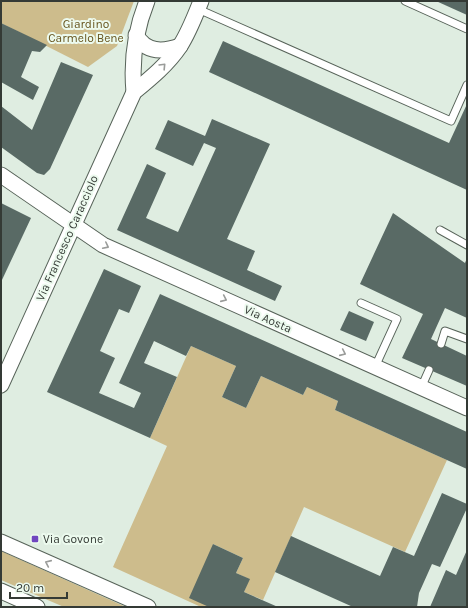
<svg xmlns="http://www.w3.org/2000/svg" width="468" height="608" font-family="Karla,sans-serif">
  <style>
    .green { fill: #cdbc8c }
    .building { fill: #596a65 }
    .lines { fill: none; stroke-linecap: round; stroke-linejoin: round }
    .lane-casing { stroke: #576359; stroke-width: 9 }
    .street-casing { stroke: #576359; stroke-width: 17 }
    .lane { stroke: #fff; stroke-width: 7 }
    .street { stroke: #fff; stroke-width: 15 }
    .oneway { stroke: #9a9c9a }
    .poi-dot { fill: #7046bf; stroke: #ecfaee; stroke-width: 1.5 }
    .labels { text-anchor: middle; stroke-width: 4; stroke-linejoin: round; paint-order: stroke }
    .park-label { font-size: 12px; fill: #66541d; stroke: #ecfaee }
    .street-label { font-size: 12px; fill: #343a35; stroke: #ecfaee }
    .poi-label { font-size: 12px; fill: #343a35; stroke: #ecfaee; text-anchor: start }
  </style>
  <rect width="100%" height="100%" fill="#dfede1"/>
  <g class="green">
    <path d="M1,1H134L117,46L88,67L1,23Z"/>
    <path d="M191,346L236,366L222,397L246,408L261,376L303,395L307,387L338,401L335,410L447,460L405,552L304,507L263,600L244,592L249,579L236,573L243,558L213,544L209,607H201L113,567L167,446L150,438Z"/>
    <path d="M1,551L126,607H64L1,580Z"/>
  </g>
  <g class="building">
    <path d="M436,1H467V15Z"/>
    <path d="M1,23L47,45L40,52L32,51L21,77L39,87L33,100L1,82Z"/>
    <path d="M223,41L449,143L467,104V190L209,72Z"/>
    <path d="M61,62L93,75L50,169L44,175L37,173L1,147V106L32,130Z"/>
    <path d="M212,119L270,144L227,239L255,251L247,270L282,286L275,301L117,230L147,164L166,173L146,218L178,232L216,148L204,143L193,166L155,149L168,120L205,136Z"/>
    <path d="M1,203L31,218L1,282Z"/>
    <path d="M393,213L465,263L467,258V318L445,308L431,339L467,356V386L402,358L423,314L360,284Z"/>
    <path d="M104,269L141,286L129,313L119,309L100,351L115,358L99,393L134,408L141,393L119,383L160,294L467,432V469L335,410L338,401L307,387L303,395L261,376L246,408L222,397L236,366L191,346L186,356L154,341L144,363L177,377L150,438L47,392Z"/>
    <path d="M349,311L374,322L366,341L340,330Z"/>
    <path d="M442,493L467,504V508L440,567L432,564L419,593L417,607H353L275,572L291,536L380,576L393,547L414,556Z"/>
    <path d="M213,544L243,558L236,573L250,579L244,592L278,607H209L189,598Z"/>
    <path d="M467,550V607H430L446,570L456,575Z"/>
  </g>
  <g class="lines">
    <defs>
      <g id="lane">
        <path d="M405,1L467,29"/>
        <path d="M198,9L451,121L467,85"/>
        <path d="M440,230L467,245"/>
        <path d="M361,303L397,319L375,367"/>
        <path d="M441,344L445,331L467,339"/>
        <path d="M421,388L429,370"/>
      </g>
      <g id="street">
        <path d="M136,35C146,53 163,52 180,46"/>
        <path d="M134,92C131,60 135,31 147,1"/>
        <path d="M1,175L103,245L467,408"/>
        <path d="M1,385L134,92C151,78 168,64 180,46C189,32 195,16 201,1"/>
        <path d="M1,542L148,607"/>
        <path d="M1,591L37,607"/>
      </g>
    </defs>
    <use href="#lane" class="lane-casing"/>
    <use href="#street" class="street-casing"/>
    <use href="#lane" class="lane"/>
    <use href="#street" class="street"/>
  </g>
  <defs><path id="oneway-chevron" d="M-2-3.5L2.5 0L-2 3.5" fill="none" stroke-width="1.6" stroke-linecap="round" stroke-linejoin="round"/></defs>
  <g class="oneway">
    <use href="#oneway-chevron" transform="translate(163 66) rotate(-46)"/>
    <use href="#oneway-chevron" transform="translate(106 246) rotate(27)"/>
    <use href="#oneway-chevron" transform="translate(224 299) rotate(24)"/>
    <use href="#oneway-chevron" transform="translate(343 353) rotate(24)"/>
    <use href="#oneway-chevron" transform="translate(48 563) rotate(-156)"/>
  </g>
  <rect class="poi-dot" x="31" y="535" width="8" height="8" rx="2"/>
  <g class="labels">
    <g class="park-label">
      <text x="86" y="28">Giardino<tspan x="86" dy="14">Carmelo Bene</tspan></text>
    </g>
    <g class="street-label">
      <text transform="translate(67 238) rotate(-66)" y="4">Via Francesco Caracciolo</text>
      <text transform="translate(268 319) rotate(24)" y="4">Via Aosta</text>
    </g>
    <g class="poi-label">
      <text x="43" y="543">Via Govone</text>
    </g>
  </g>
  <rect width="468" height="608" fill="none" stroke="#343a35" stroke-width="4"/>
  <path d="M10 592v6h57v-6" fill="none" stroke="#343a35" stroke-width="2"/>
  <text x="16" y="592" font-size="12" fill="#343a35" stroke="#ecfaee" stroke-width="3" paint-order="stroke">20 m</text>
</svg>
